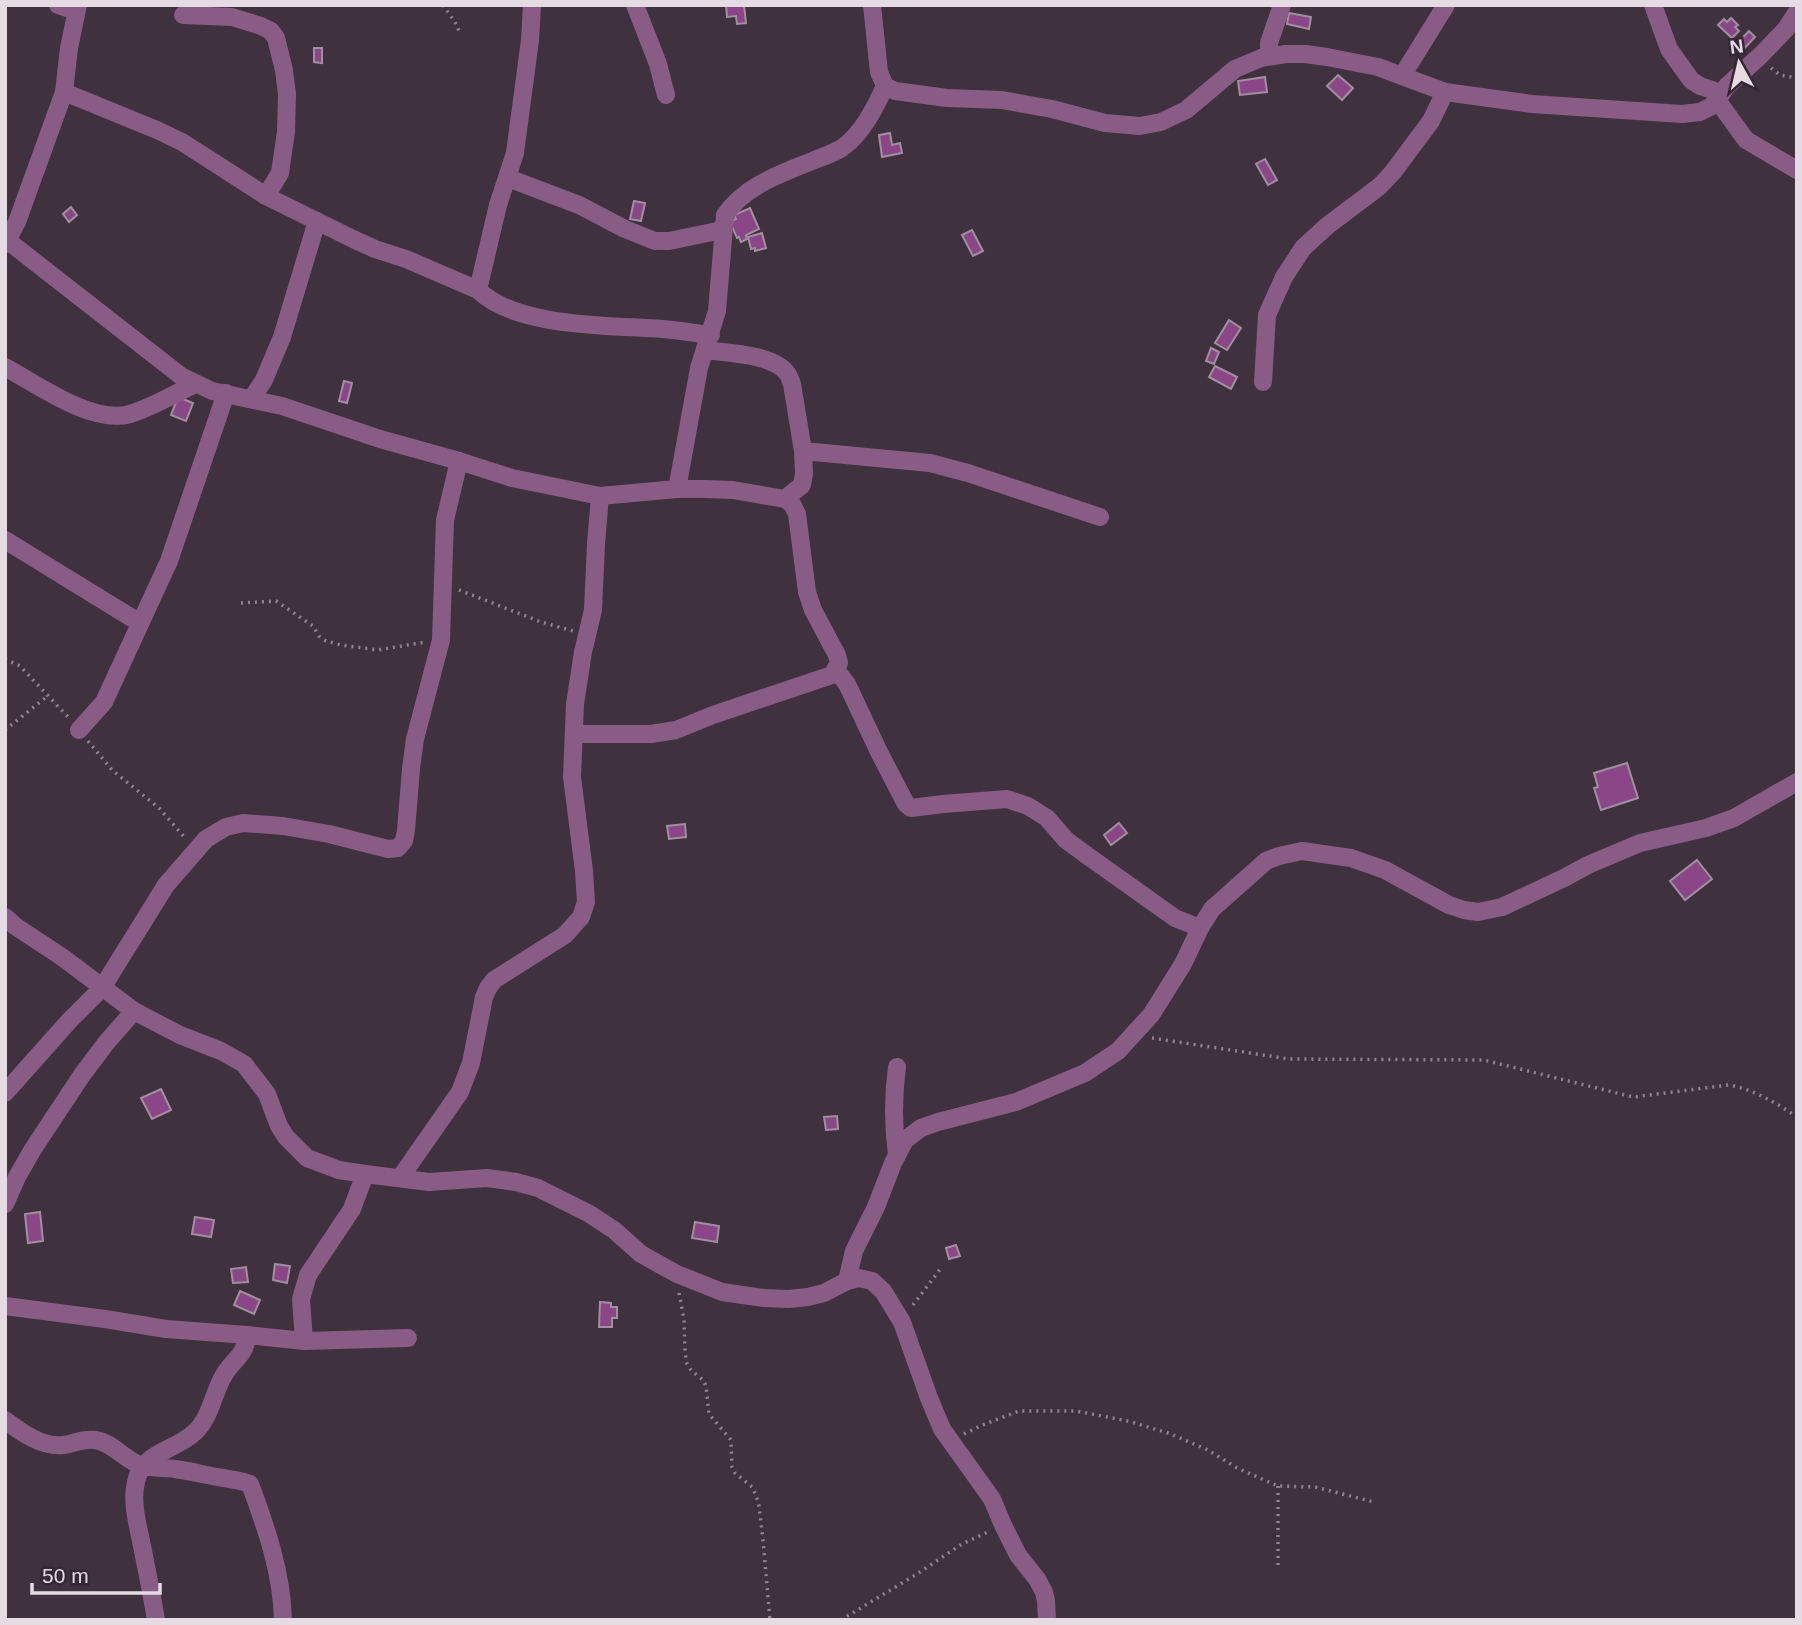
<svg xmlns="http://www.w3.org/2000/svg" width="1802" height="1625" font-family="Helvetica,sans-serif">
  <style>
    .building { fill: #8a4686; stroke: #a0909f; stroke-width: 2 }
    .lines { fill: none; stroke-linecap: round; stroke-linejoin: round }
    .path { stroke: #918690; stroke-width: 3.5; stroke-dasharray: 2 5; stroke-linecap: butt }
    .minor { stroke: #895c86; stroke-width: 18 }
  </style>
  <rect width="100%" height="100%" fill="#3f313e"/>
  <g class="building">
    <path d="M726,5H744L746,23L737,24L736,16L727,17Z"/>
    <path d="M1289,13L1311,17L1309,29L1287,24Z"/>
    <path d="M1731,18L1738,25L1735,27L1739,31L1732,38L1718,25L1724,19L1727,22Z"/>
    <path d="M1749,31L1755,37L1740,53L1733,48Z"/>
    <path d="M314,48H322V63L314,62Z"/>
    <path d="M1338,75L1353,88L1342,100L1327,86Z"/>
    <path d="M1265,77L1267,92L1240,95L1238,81Z"/>
    <path d="M890,133L892,145L900,143L902,153L882,157L879,135Z"/>
    <path d="M1265,159L1277,180L1268,185L1256,164Z"/>
    <path d="M634,201L645,203L641,221L630,219Z"/>
    <path d="M71,207L77,215L69,222L63,214Z"/>
    <path d="M750,208L759,229L746,235L747,239L741,242L739,237L737,238L730,222L736,219L734,215Z"/>
    <path d="M972,230L983,251L973,256L962,235Z"/>
    <path d="M762,233L766,248L755,251V248L751,249L748,237Z"/>
    <path d="M1229,320L1241,328L1227,350L1215,343Z"/>
    <path d="M1211,348L1219,352L1214,364L1206,361Z"/>
    <path d="M1215,366L1237,377L1231,389L1209,377Z"/>
    <path d="M344,381L352,383L347,403L339,401Z"/>
    <path d="M178,397L193,403L186,421L171,415Z"/>
    <path d="M1627,763L1638,798L1601,810L1594,788L1598,787L1594,773Z"/>
    <path d="M1119,823L1127,833L1111,845L1104,835Z"/>
    <path d="M685,824L686,837L669,839L667,826Z"/>
    <path d="M1697,860L1712,879L1685,900L1670,881Z"/>
    <path d="M161,1089L171,1110L152,1119L141,1098Z"/>
    <path d="M837,1116L838,1129L826,1130L824,1117Z"/>
    <path d="M40,1212L43,1241L28,1243L25,1214Z"/>
    <path d="M195,1217L214,1220L211,1237L192,1234Z"/>
    <path d="M695,1222L719,1226L717,1242L692,1238Z"/>
    <path d="M956,1245L960,1256L949,1259L946,1248Z"/>
    <path d="M275,1264L290,1266L287,1283L273,1280Z"/>
    <path d="M246,1267L248,1282L233,1283L231,1269Z"/>
    <path d="M240,1291L260,1300L254,1314L234,1305Z"/>
    <path d="M600,1302L611,1303V1307H617V1318H612V1327H599Z"/>
  </g>
  <g class="lines">
    <g class="path">
      <path d="M443,5L455,22L460,33"/>
      <path d="M1771,68L1780,75L1797,78"/>
      <path d="M459,590L541,622L573,631"/>
      <path d="M241,603L276,601L313,626L319,636L326,641L341,645L378,650L425,642"/>
      <path d="M5,659L20,666L70,719"/>
      <path d="M5,730L49,695"/>
      <path d="M88,741L112,770L159,808L186,839"/>
      <path d="M1152,1038L1289,1059L1484,1060L1633,1097L1729,1085C1752,1089 1777,1103 1797,1117"/>
      <path d="M679,1293L684,1319L685,1352L687,1364L691,1370L703,1380L706,1386L709,1414L731,1440L732,1467L735,1473L752,1487L756,1495L759,1506L763,1540L770,1620"/>
      <path d="M913,1305L941,1268"/>
      <path d="M964,1434L980,1426L1019,1411H1076L1128,1421L1168,1433L1208,1450L1237,1468L1278,1486L1315,1487L1374,1502"/>
      <path d="M1278,1486V1566"/>
      <path d="M841,1620L917,1574L962,1544L988,1532"/>
    </g>
    <g class="minor">
      <path d="M58,5L76,11"/>
      <path d="M635,5L658,64L666,95"/>
      <path d="M872,5L879,72L885,86L895,91L947,98L1002,100L1052,109L1105,123L1140,126L1161,122L1186,110L1235,69L1261,58L1286,54H1305L1327,57L1378,67L1445,92L1532,104L1682,114L1700,112L1712,106L1727,86L1761,55L1786,29L1797,12"/>
      <path d="M1653,5L1669,49L1691,80L1700,86L1722,93"/>
      <path d="M183,15L232,17L261,26L271,31L276,38L284,70L287,94L286,132L280,173L266,196"/>
      <path d="M1269,56V43L1282,5"/>
      <path d="M1402,76L1446,5"/>
      <path d="M64,92L157,130L182,142L266,196L353,239L375,249L406,259L478,290C517,328 610,325 662,329C678,330 694,333 711,335"/>
      <path d="M1717,100L1746,140L1797,170"/>
      <path d="M508,178L579,205L625,229L655,241H669L722,230"/>
      <path d="M8,241L181,376L212,391L282,406L380,439L459,461L512,478L600,496L677,489H705L733,490L785,499L792,504L797,514L807,592L813,610L837,655L839,663L832,675L713,715L676,730L651,734H574"/>
      <path d="M5,244L17,222L64,92L69,48L78,5"/>
      <path d="M478,290L498,205L515,153L530,40L532,5"/>
      <path d="M705,350C727,353 773,354 787,373C789,375 791,382 792,384L803,451L804,474L802,485L785,499"/>
      <path d="M5,367C38,385 93,425 130,414C153,407 174,394 195,384"/>
      <path d="M1263,382L1267,315L1284,277L1303,248L1327,226L1380,186L1393,172L1431,121L1445,92"/>
      <path d="M252,398L264,380L282,337L317,221"/>
      <path d="M803,451L930,463L968,473L1100,517"/>
      <path d="M677,489L699,368L717,311L725,215C746,184 784,173 817,159C825,156 834,153 842,148C862,134 875,108 885,86"/>
      <path d="M5,540L140,623"/>
      <path d="M836,670L847,684L879,752L906,804L911,808L943,804L1007,799L1028,806L1047,818L1066,840L1085,854L1175,918L1200,928"/>
      <path d="M79,730L104,702L169,561L226,393"/>
      <path d="M5,917L15,926L62,957L134,1011L180,1035L221,1051L244,1064L267,1094L279,1126L286,1137L307,1158L339,1170L365,1174L429,1182L487,1178L516,1182L538,1188L588,1213L614,1230L641,1254L677,1274L722,1292L764,1298L789,1299L808,1297L824,1293L847,1281L859,1278L872,1281L883,1291L902,1322L929,1398L942,1429L992,1499L1003,1525L1018,1555L1037,1579L1044,1592L1046,1601L1047,1620"/>
      <path d="M897,1067C893,1096 893,1125 897,1155"/>
      <path d="M5,1093L69,1021L102,988L166,885L206,839L226,827L243,823L283,826L329,834L388,849L398,848L404,841L406,830L411,769L415,739L441,640L445,520L459,461"/>
      <path d="M400,1178L460,1092L471,1063L484,997L488,988L494,980L565,935L581,917L586,902L584,871L572,777L575,704L583,652L593,610L596,544L600,496"/>
      <path d="M5,1204L17,1177L33,1149L82,1075L106,1043L134,1011"/>
      <path d="M847,1281L854,1251L876,1207L893,1163L905,1140L921,1128L938,1122L1016,1102L1085,1073L1118,1051L1151,1015L1183,964L1200,928L1212,909L1266,861L1279,856L1302,851L1351,858L1385,870L1449,905L1464,910L1478,912L1502,907L1564,878L1588,865L1640,843L1706,828L1734,818L1797,782"/>
      <path d="M5,1306L105,1319L166,1329L247,1335L304,1341L408,1338"/>
      <path d="M304,1341L301,1299L308,1275L352,1209L365,1174"/>
      <path d="M5,1420C21,1432 42,1448 64,1445C75,1443 84,1438 96,1440C114,1443 126,1462 143,1466C153,1469 165,1467 175,1469C192,1471 208,1476 224,1478C233,1480 241,1480 250,1484C266,1527 282,1573 283,1620"/>
      <path d="M156,1620C152,1595 147,1571 142,1546C138,1525 131,1503 136,1482C142,1452 175,1451 195,1432C211,1417 213,1393 224,1375C233,1359 246,1356 247,1335"/>
    </g>
  </g>
  <rect width="1802" height="1625" fill="none" stroke="#e4dbe3" stroke-width="14"/>
  <g transform="translate(1739 63) rotate(352)" stroke="#352734" stroke-width="5" paint-order="stroke">
  <path d="M0-5L12 26L0 18L-12 26Z" fill="#e4dbe3"/>
  <text y="-10" font-size="19" font-weight="bold" text-anchor="middle" fill="#e4dbe3">N</text>
  </g>
  <path d="M32 1583v10h128v-10" fill="none" stroke="#e4dbe3" stroke-width="3.5"/>
  <text x="42" y="1583" font-size="21" fill="#e4dbe3" stroke="#352734" stroke-width="5" paint-order="stroke">50 m</text>
</svg>
